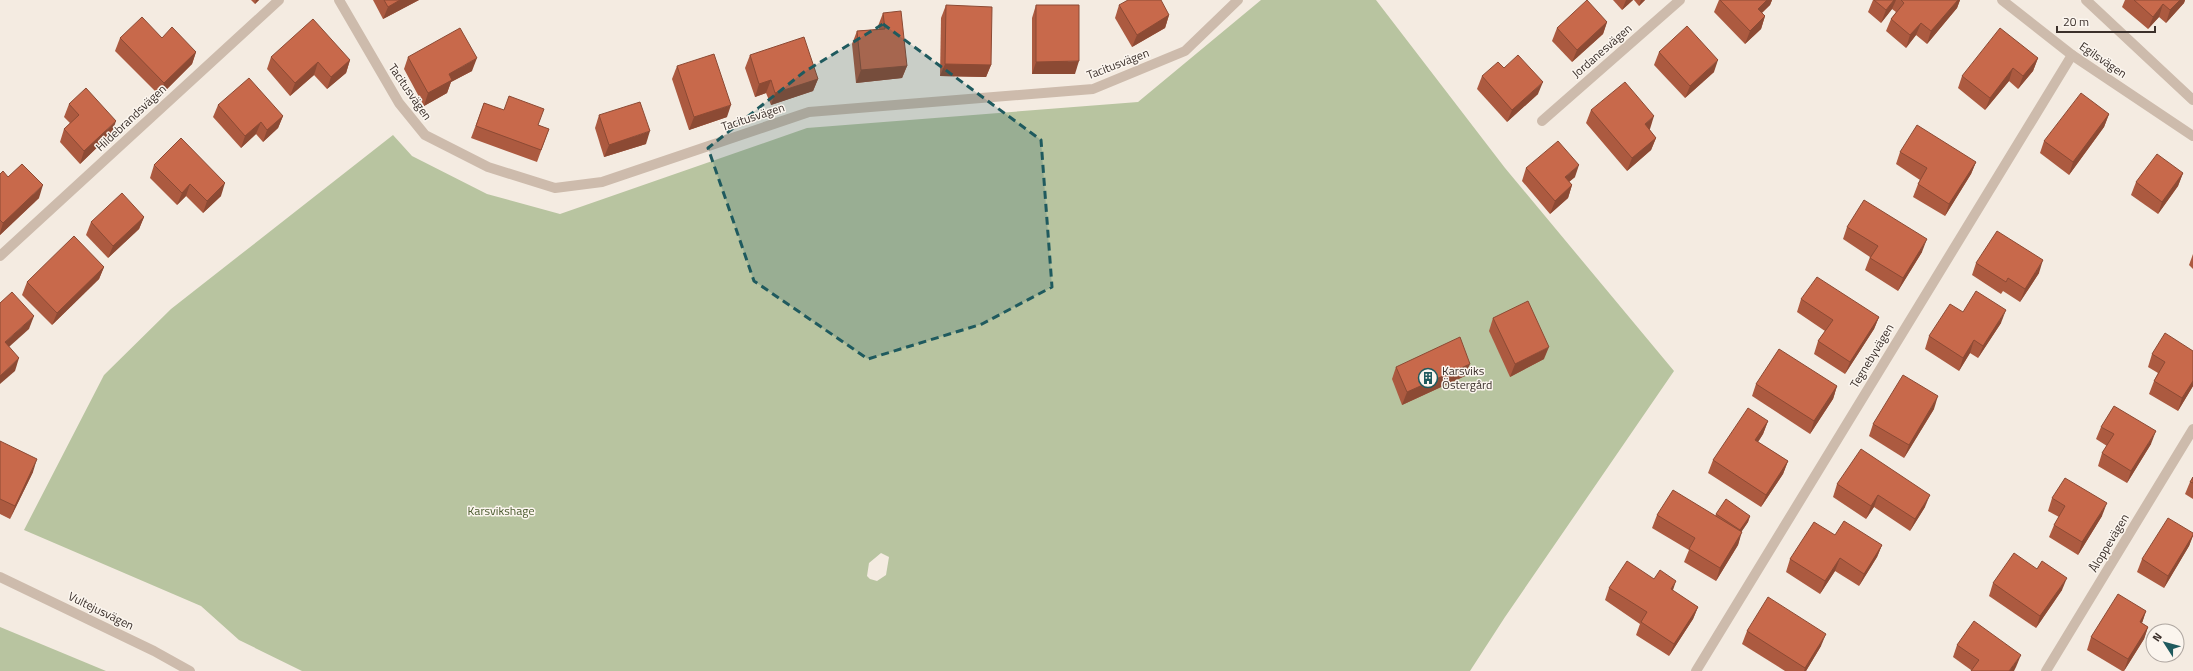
<svg xmlns="http://www.w3.org/2000/svg" width="2193" height="671" font-family="'Titillium Web',sans-serif">
  <style>
    .green { fill: #b8c4a0; fill-rule: evenodd }
    .lines { fill: none; stroke-linecap: round; stroke-linejoin: round }
    .street { stroke: #cdbbac; stroke-width: 10 }
    .wall { fill: #ac5a40 }
    .shaded-wall { fill: #8c4a34 }
    .building { fill: #c8694b; stroke: #8c4a34 }
    .marked { fill: #1f5a5e; fill-opacity: 0.2; stroke: #1f5a5e; stroke-width: 3; stroke-dasharray: 8 5; stroke-linejoin: round }
    .labels { text-anchor: middle; stroke-width: 3; stroke-linejoin: round; paint-order: stroke }
    .street-label { font-size: 12px; fill: #3b302b; stroke: #fbf5ee }
    .poi-label { font-size: 12px; fill: #3b302b; stroke: #fbf5ee; text-anchor: start }
    .park-label { font-size: 12px; fill: #4a5a2e; stroke: #fbf5ee }
  </style>
  <rect width="100%" height="100%" fill="#f4ebe1"/>
  <g class="green">
    <path d="M1261,0H1376L1505,168L1674,371L1505,617L1470,671H302L239,640L201,606L24,530L104,375L171,309L393,135L412,156L487,194L560,214L807,128L1138,102ZM881,553L889,557L886,575L877,581L870,579L867,576L869,563Z"/>
    <path d="M0,627L106,671H0Z"/>
  </g>
  <g class="lines">
    <g class="street">
      <path d="M339,0L399,103L425,135L488,167L555,188L602,182L809,112L1093,89L1185,51L1238,0"/>
      <path d="M2002,0L2072,55L2193,136"/>
      <path d="M2086,0L2193,100"/>
      <path d="M1542,121L1680,0"/>
      <path d="M0,256L279,0"/>
      <path d="M0,577L154,651L190,671"/>
      <path d="M1696,671L2072,55"/>
      <path d="M2046,671L2193,429"/>
    </g>
  </g>
  <g class="wall">
    <path d="M251,0H259L255,4Z"/>
    <path d="M373,0H419L383,19Z"/>
    <path d="M1613,0H1633L1622,10Z"/>
    <path d="M1634,0H1645L1639,6Z"/>
    <path d="M1719,0H1772L1770,5L1762,13L1765,16L1761,29L1745,44L1714,12Z"/>
    <path d="M1873,0H1960L1957,8L1927,44L1916,35L1906,48L1886,31L1891,19L1896,12L1892,9L1881,23L1868,12Z"/>
    <path d="M2125,0H2185L2184,3L2166,23L2159,17L2148,29L2122,7Z"/>
    <path d="M946,5L991,65L986,77L940,76L941,18Z"/>
    <path d="M1036,5L1075,74H1032V18Z"/>
    <path d="M1119,5L1169,15L1165,28L1132,47L1115,18Z"/>
    <path d="M883,13L907,66L902,78L856,83L852,44L857,31L879,29L878,26Z"/>
    <path d="M1607,22L1603,34L1572,62L1552,41L1557,28Z"/>
    <path d="M120,38L196,52L192,64L160,96L115,51Z"/>
    <path d="M1659,52L1714,72L1685,98L1654,65Z"/>
    <path d="M750,55L818,79L813,91L771,105L766,93L755,97L745,68Z"/>
    <path d="M271,57L350,60L346,73L327,89L314,75L290,96L267,69Z"/>
    <path d="M408,57L472,71L451,82L447,93L424,106L404,69Z"/>
    <path d="M2038,58L2033,71L2018,89L2009,81L1985,110L1958,88L1962,76Z"/>
    <path d="M677,66L727,117L689,130L672,79Z"/>
    <path d="M1504,68L1538,94L1507,122L1477,89L1482,76Z"/>
    <path d="M484,103L538,125L549,129L537,162L471,138Z"/>
    <path d="M69,104L112,133L80,164L60,142L64,129L70,123L64,117Z"/>
    <path d="M218,105L283,116L278,128L263,142L256,134L241,148L213,117Z"/>
    <path d="M1591,110L1650,129H1649L1656,138L1651,150L1627,171L1586,123Z"/>
    <path d="M2109,114L2104,127L2069,175L2040,153L2044,141Z"/>
    <path d="M599,115L646,144L604,157L595,128Z"/>
    <path d="M1900,152L1976,162L1971,174L1945,216L1913,197L1918,184L1920,180L1896,164Z"/>
    <path d="M154,165L221,196L203,213L186,196L177,205L150,178Z"/>
    <path d="M1526,168L1575,177L1569,182L1572,185L1568,198L1550,214L1522,181Z"/>
    <path d="M2183,173L2178,186L2158,214L2131,195L2136,182Z"/>
    <path d="M0,174L39,198L0,235Z"/>
    <path d="M144,217L139,229L108,258L86,235L91,222Z"/>
    <path d="M1847,227L1922,252L1898,291L1865,270L1870,257L1843,239Z"/>
    <path d="M2193,254V269L2189,265Z"/>
    <path d="M1976,263L2039,273L2020,302L2003,291L2001,294L1972,275Z"/>
    <path d="M104,267L99,279L52,325L22,295L27,282Z"/>
    <path d="M1801,299L1879,317L1874,329L1845,374L1814,354L1818,341L1825,331L1797,312Z"/>
    <path d="M1963,312L2001,323L1978,358L1970,353L1959,371L1925,349L1929,336Z"/>
    <path d="M1493,318L1544,359L1510,377L1489,331Z"/>
    <path d="M2193,351V386L2178,411L2149,394L2154,381L2158,373L2148,367L2152,354Z"/>
    <path d="M1396,367L1465,376L1402,405L1392,379Z"/>
    <path d="M1756,384L1837,386L1833,399L1810,434L1752,396Z"/>
    <path d="M1934,409L1904,458L1869,436L1873,424Z"/>
    <path d="M1768,421L1763,434L1758,442L1788,461L1783,474L1761,507L1708,473L1713,460Z"/>
    <path d="M2101,427L2151,444L2127,483L2098,466L2102,453L2107,446L2096,439Z"/>
    <path d="M0,441L33,472L10,519L0,514Z"/>
    <path d="M2193,477V499L2185,494L2190,482Z"/>
    <path d="M1837,484L1925,507L1910,531L1874,507L1866,519L1833,497Z"/>
    <path d="M2052,498L2102,516L2078,555L2049,537L2054,525L2059,517L2048,511Z"/>
    <path d="M1716,514L1750,516L1748,522L1741,532L1738,545L1716,581L1684,562L1689,550L1652,528L1657,515L1715,516Z"/>
    <path d="M2193,533V536L2189,546L2164,588L2137,572L2142,559Z"/>
    <path d="M1835,535L1882,545L1877,557L1859,586L1835,571L1820,594L1786,572L1790,559Z"/>
    <path d="M1654,579L1698,607L1693,619L1669,656L1636,635L1640,624L1605,600L1609,588Z"/>
    <path d="M1993,583L2062,590L2036,628L1989,596Z"/>
    <path d="M2146,611L2142,623L2148,627L2144,639L2124,671H2122L2087,650L2091,637Z"/>
    <path d="M1747,631L1821,646L1806,671H1785L1742,644Z"/>
    <path d="M1957,645L2016,667L1971,670L1953,657Z"/>
  </g>
  <g class="shaded-wall">
    <path d="M256,0H259L255,4Z"/>
    <path d="M400,0H419L383,19L388,7Z"/>
    <path d="M1626,0H1633L1622,10Z"/>
    <path d="M1641,0H1645L1639,6Z"/>
    <path d="M1767,0H1772L1770,5L1753,21L1758,9Z"/>
    <path d="M1894,0H1896L1892,9L1881,23L1886,10Z"/>
    <path d="M1958,0H1960L1957,8L1927,44L1931,31Z"/>
    <path d="M2180,0H2185L2184,3L2166,23L2170,10Z"/>
    <path d="M2163,4L2159,17L2148,29L2153,17Z"/>
    <path d="M1169,15L1165,28L1132,47L1137,35Z"/>
    <path d="M1765,16L1761,29L1745,44L1750,31Z"/>
    <path d="M1607,22L1603,34L1572,62L1577,50Z"/>
    <path d="M1921,23L1916,35L1906,48L1910,35Z"/>
    <path d="M196,52L192,64L160,96L164,83Z"/>
    <path d="M477,58L472,71L451,82L447,93L424,106L428,93L449,74Z"/>
    <path d="M2038,58L2033,71L2018,89L2023,76Z"/>
    <path d="M350,60L346,73L327,89L331,77Z"/>
    <path d="M1718,60L1714,72L1685,98L1690,86Z"/>
    <path d="M1079,61L1075,74H1032L1036,62Z"/>
    <path d="M318,62L314,75L290,96L295,83Z"/>
    <path d="M945,64L991,65L986,77L940,76Z"/>
    <path d="M907,66L902,78L856,83L861,70Z"/>
    <path d="M2013,68L2009,81L1985,110L1990,98Z"/>
    <path d="M818,79L813,91L771,105L775,93Z"/>
    <path d="M771,80L766,93L755,97L759,84Z"/>
    <path d="M1543,82L1538,94L1507,122L1512,110Z"/>
    <path d="M731,105L727,117L689,130L694,117Z"/>
    <path d="M2109,114L2104,127L2069,175L2073,162Z"/>
    <path d="M283,116L278,128L263,142L267,130Z"/>
    <path d="M1654,116L1650,129L1640,137L1645,124Z"/>
    <path d="M116,121L112,133L80,164L84,151Z"/>
    <path d="M261,122L256,134L241,148L245,136Z"/>
    <path d="M650,131L646,144L604,157L609,145Z"/>
    <path d="M1656,138L1651,150L1627,171L1632,158Z"/>
    <path d="M1976,162L1971,174L1945,216L1949,204Z"/>
    <path d="M1579,165L1575,177L1560,189L1565,177Z"/>
    <path d="M2183,173L2178,186L2158,214L2162,202Z"/>
    <path d="M225,183L221,196L203,213L207,201Z"/>
    <path d="M190,184L186,196L177,205L182,193Z"/>
    <path d="M43,185L39,198L0,235V233L3,223Z"/>
    <path d="M1572,185L1568,198L1550,214L1555,201Z"/>
    <path d="M144,217L139,229L108,258L113,246Z"/>
    <path d="M1927,239L1922,252L1898,291L1903,278Z"/>
    <path d="M2043,260L2039,273L2020,302L2025,289Z"/>
    <path d="M104,267L99,279L52,325L57,313Z"/>
    <path d="M2006,310L2001,323L1978,358L1983,346Z"/>
    <path d="M34,316L29,329L0,355L5,342Z"/>
    <path d="M1879,317L1874,329L1845,374L1850,362Z"/>
    <path d="M1974,340L1970,353L1959,371L1963,358Z"/>
    <path d="M1549,347L1544,359L1510,377L1515,364Z"/>
    <path d="M19,358L15,371L0,384V376Z"/>
    <path d="M1470,364L1465,376L1402,405L1407,392Z"/>
    <path d="M2193,381V386L2178,411L2182,398Z"/>
    <path d="M1837,386L1833,399L1810,434L1814,421Z"/>
    <path d="M1938,396L1934,409L1904,458L1909,445Z"/>
    <path d="M1768,421L1763,434L1751,453L1755,440Z"/>
    <path d="M2156,431L2151,444L2127,483L2131,471Z"/>
    <path d="M37,459L33,472L10,519L15,506Z"/>
    <path d="M1788,461L1783,474L1761,507L1766,495Z"/>
    <path d="M1878,495L1874,507L1866,519L1871,506Z"/>
    <path d="M1930,495L1925,507L1910,531L1915,519Z"/>
    <path d="M2107,503L2102,516L2078,555L2082,542Z"/>
    <path d="M1750,516L1748,522L1738,537L1740,530Z"/>
    <path d="M1742,532L1738,545L1716,581L1720,568Z"/>
    <path d="M2193,535L2189,546L2164,588L2168,576Z"/>
    <path d="M1882,545L1877,557L1859,586L1864,574Z"/>
    <path d="M1840,558L1835,571L1820,594L1825,581Z"/>
    <path d="M2067,578L2062,590L2036,628L2040,616Z"/>
    <path d="M1676,581L1672,593L1671,589Z"/>
    <path d="M1698,607L1693,619L1669,656L1674,644Z"/>
    <path d="M2146,611L2142,623L2140,622Z"/>
    <path d="M2148,627L2144,639L2124,671L2128,659Z"/>
    <path d="M1826,634L1821,646L1806,671H1804L1805,668Z"/>
    <path d="M2021,655L2016,667L2014,671H2009Z"/>
  </g>
  <g class="building">
    <path d="M384,0H400L388,7Z"/>
    <path d="M1128,0H1161L1169,15L1137,35L1119,5Z"/>
    <path d="M1587,0L1607,22L1577,50L1557,28Z"/>
    <path d="M1720,0H1767L1758,9L1765,16L1750,31Z"/>
    <path d="M1874,0H1894L1886,10Z"/>
    <path d="M1901,0H1958L1931,31L1921,23L1910,35L1891,19L1904,3Z"/>
    <path d="M2134,0H2180L2170,10L2163,4L2153,17Z"/>
    <path d="M946,5L992,7L991,65L945,64Z"/>
    <path d="M1036,5H1079V61L1036,62Z"/>
    <path d="M901,11L907,66L861,70L857,31L885,29L883,13Z"/>
    <path d="M142,17L162,38L172,27L196,52L164,83L120,38Z"/>
    <path d="M313,19L350,60L331,77L318,62L295,83L271,57Z"/>
    <path d="M1687,26L1718,60L1690,86L1659,52Z"/>
    <path d="M460,28L477,58L449,74L452,80L428,93L408,57Z"/>
    <path d="M2000,28L2038,58L2023,76L2013,68L1990,98L1962,76Z"/>
    <path d="M804,37L818,79L775,93L771,80L759,84L750,55Z"/>
    <path d="M714,54L731,105L694,117L677,66Z"/>
    <path d="M1518,55L1543,82L1512,110L1482,76L1498,62L1504,68Z"/>
    <path d="M249,78L283,116L267,130L261,122L245,136L218,105Z"/>
    <path d="M1625,82L1654,116L1645,124L1656,138L1632,158L1591,110Z"/>
    <path d="M86,88L116,121L84,151L64,129L79,115L69,104Z"/>
    <path d="M2081,93L2109,114L2073,162L2044,141Z"/>
    <path d="M509,96L544,109L538,125L549,129L541,150L476,126L484,103L504,110Z"/>
    <path d="M640,102L650,131L609,145L599,115Z"/>
    <path d="M1917,125L1976,162L1949,204L1918,184L1927,168L1900,152Z"/>
    <path d="M181,138L225,183L207,201L190,184L182,193L154,165Z"/>
    <path d="M1558,141L1579,165L1565,177L1572,185L1555,201L1526,168Z"/>
    <path d="M2157,154L2183,173L2162,202L2136,182Z"/>
    <path d="M22,164L43,185L3,223L0,220V174L3,171L8,177Z"/>
    <path d="M122,193L144,217L113,246L91,222Z"/>
    <path d="M1864,200L1927,239L1903,278L1870,258L1878,246L1847,227Z"/>
    <path d="M1997,231L2043,260L2025,289L2008,278L2006,282L1976,263Z"/>
    <path d="M74,236L104,267L57,313L27,282Z"/>
    <path d="M1817,277L1879,317L1850,362L1818,341L1833,320L1801,299Z"/>
    <path d="M1976,291L2006,310L1983,346L1974,340L1963,358L1929,336L1950,304L1963,312Z"/>
    <path d="M12,292L34,316L5,342L19,358L0,376V303Z"/>
    <path d="M1528,301L1549,347L1515,364L1493,318Z"/>
    <path d="M2165,333L2193,351V381L2182,398L2154,381L2165,362L2152,354Z"/>
    <path d="M1460,337L1470,364L1407,392L1396,367Z"/>
    <path d="M1779,349L1837,386L1814,421L1756,384Z"/>
    <path d="M1903,375L1938,396L1909,445L1873,424Z"/>
    <path d="M2114,406L2156,431L2131,471L2102,453L2114,434L2101,427Z"/>
    <path d="M1748,408L1768,421L1755,440L1788,461L1766,495L1713,460Z"/>
    <path d="M0,441L37,459L15,506L0,499Z"/>
    <path d="M1861,449L1930,495L1915,519L1878,495L1871,506L1837,484Z"/>
    <path d="M2193,477V483L2190,482Z"/>
    <path d="M2065,478L2107,503L2082,542L2054,525L2065,506L2052,498Z"/>
    <path d="M1673,490L1742,532L1720,568L1689,549L1695,538L1657,515Z"/>
    <path d="M1726,499L1750,516L1740,530L1716,514Z"/>
    <path d="M2168,518L2193,533V535L2168,576L2142,559Z"/>
    <path d="M1844,521L1882,545L1864,574L1840,558L1825,581L1790,559L1814,522L1835,535Z"/>
    <path d="M2014,553L2037,569L2042,561L2067,578L2040,616L1993,583Z"/>
    <path d="M1627,561L1654,579L1660,570L1676,581L1671,589L1698,607L1674,644L1641,622L1647,612L1609,588Z"/>
    <path d="M2118,594L2146,611L2140,622L2148,627L2128,659L2091,637Z"/>
    <path d="M1768,597L1826,634L1805,668L1747,631Z"/>
    <path d="M1974,621L2021,655L2009,671H1971L1979,660L1957,645Z"/>
  </g>
  <path class="marked" d="M883,24L1041,140L1052,287L982,324L868,359L754,281L708,148L804,72Z"/>
  <defs>
    <symbol id="building-ring" viewBox="-11 -11 22 22"><circle r="9.5" fill="#fbf5ee" stroke="#1f5a5e" stroke-width="1.5"/><path d="M-4-6H4V6H1V3H-1V6H-4ZM-2.5-4.3h1.7v1.8h-1.7ZM.8-4.3h1.7v1.8H.8ZM-2.5-1h1.7V.8h-1.7ZM.8-1h1.7V.8H.8Z" fill="#1f5a5e"/></symbol>
  </defs>
  <g fill-rule="evenodd">
    <use href="#building-ring" x="1417" y="367" width="22" height="22"/>
  </g>
  <g class="labels">
    <g class="street-label">
      <text transform="translate(1602 51) rotate(-41)" y="4">Jordanesvägen</text>
      <text transform="translate(2103 60) rotate(34)" y="4">Egilsvägen</text>
      <text transform="translate(1118 64) rotate(-21)" y="4">Tacitusvägen</text>
      <text transform="translate(410 92) rotate(55)" y="4">Tacitusvägen</text>
      <text transform="translate(753 117) rotate(-18)" y="4">Tacitusvägen</text>
      <text transform="translate(131 118) rotate(-43)" y="4">Hildebrandsvägen</text>
      <text transform="translate(1872 356) rotate(-59)" y="4">Tegnebyvägen</text>
      <text transform="translate(2109 543) rotate(-59)" y="4">Åloppevägen</text>
      <text transform="translate(101 611) rotate(26)" y="4">Vultejusvägen</text>
    </g>
    <g class="poi-label">
      <text x="1442" y="375">Karsviks<tspan x="1442" dy="14">Östergård</tspan></text>
    </g>
    <g class="park-label">
      <text x="501" y="515">Karsvikshage</text>
    </g>
  </g>
  <g transform="translate(2165 643) rotate(306)"><circle r="19" fill="#fbf5ee" stroke="#aea6a0"/>
  <path d="M0-3L7 15L0 10L-7 15Z" fill="#1f5a5e"/>
  <text y="-6" font-size="11" font-weight="bold" text-anchor="middle" fill="#3b302b">N</text>
  </g>
  <path d="M2057 26v6h98v-6" fill="none" stroke="#3b302b" stroke-width="2"/>
  <text x="2063" y="26" font-size="12" fill="#3b302b" stroke="#fbf5ee" stroke-width="3" paint-order="stroke">20 m</text>
</svg>
